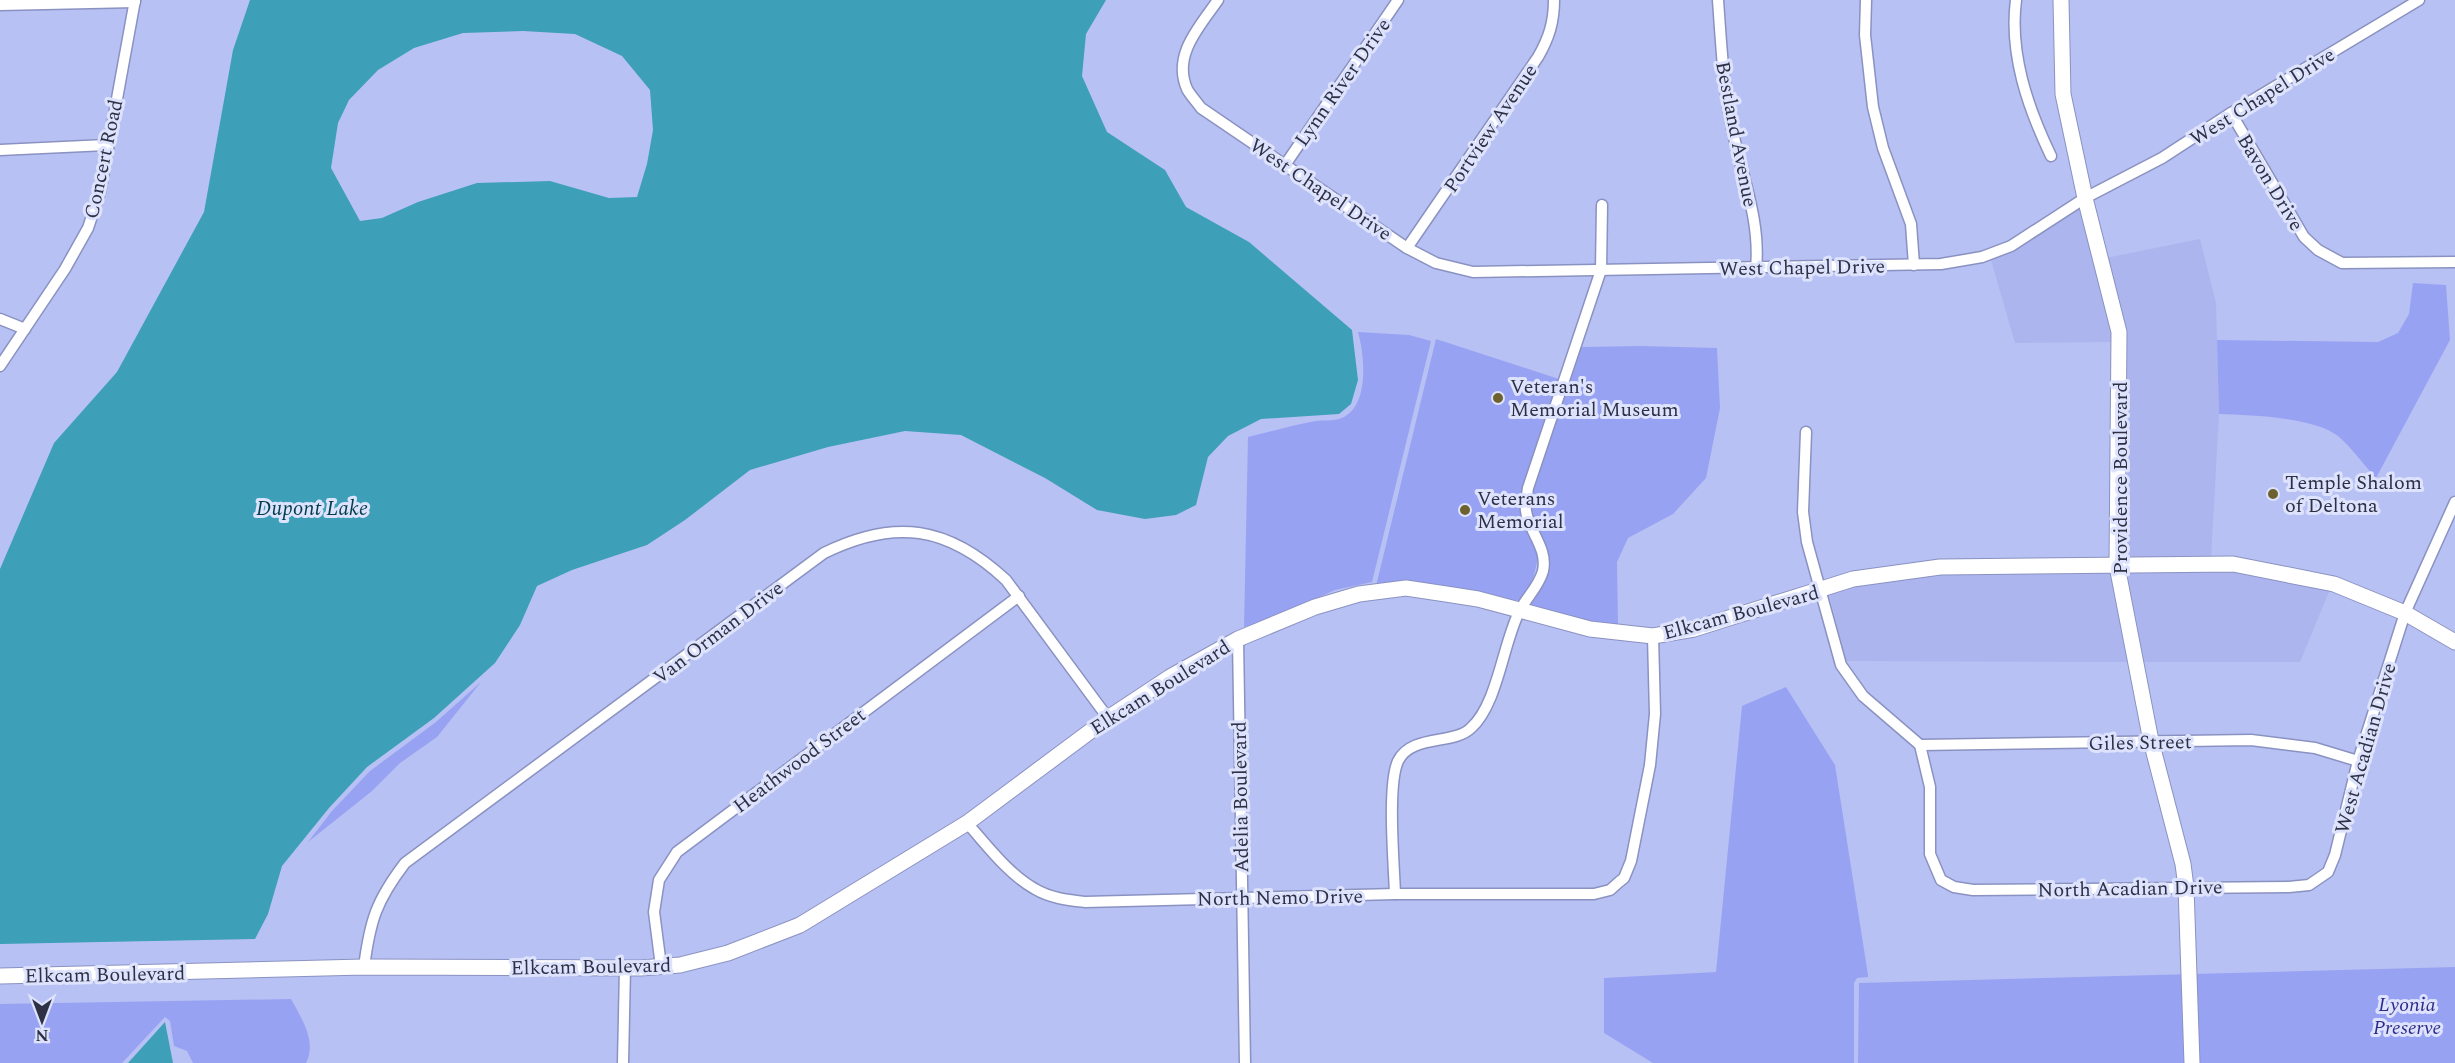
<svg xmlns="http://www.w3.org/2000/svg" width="2455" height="1063" font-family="Spectral,serif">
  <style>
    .built { fill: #acb5ed }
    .green { fill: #98a2f3 }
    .water { fill: #3d9fb8; fill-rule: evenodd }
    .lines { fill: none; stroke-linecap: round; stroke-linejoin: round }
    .street-casing { stroke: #8a92c1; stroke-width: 13 }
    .secondary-casing { stroke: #8a92c1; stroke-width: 17 }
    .street { stroke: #fff; stroke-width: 10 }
    .secondary { stroke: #fff; stroke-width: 15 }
    .poi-dot { fill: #6d622e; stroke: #dee3fd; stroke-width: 2 }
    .labels { text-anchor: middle; stroke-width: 6; stroke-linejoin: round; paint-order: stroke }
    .street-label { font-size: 20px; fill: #2e3145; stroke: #dee3fd }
    .poi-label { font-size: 20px; fill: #2e3145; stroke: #dee3fd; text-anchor: start }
    .park-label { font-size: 20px; font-style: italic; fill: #2e2a88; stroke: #dee3fd }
    .water-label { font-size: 21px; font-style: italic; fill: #003d4a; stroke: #dee3fd }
  </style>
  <rect width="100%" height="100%" fill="#b8c1f3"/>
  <g class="built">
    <path d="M2082,207L2114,342L2015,343L1991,260L2012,251Z"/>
    <path d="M2200,239L2216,303L2219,414L2211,559L2123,560L2125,332L2106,258Z"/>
    <path d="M2233,570L2330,589L2300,662H2140L2124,571Z"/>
    <path d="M2113,572L2129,662L1846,661L1829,594L1854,585L1940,573Z"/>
  </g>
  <g class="green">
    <path d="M2413,283L2446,285L2450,340L2376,478C2364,465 2352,448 2338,436C2314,417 2250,415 2219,414L2217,340L2378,342L2398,333L2409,314Z"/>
    <path d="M1358,332L1409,335L1431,341L1372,582L1335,590L1273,618L1244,627L1248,437C1270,432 1293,425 1316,421C1323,420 1332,421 1339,419C1370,409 1365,357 1358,332Z"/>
    <path d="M1436,339L1559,379L1521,498L1525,519L1539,554L1534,575L1528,589L1520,600L1508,601L1376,586Z"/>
    <path d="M1641,346L1717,348L1720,408L1706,478L1673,514L1628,538L1617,562L1618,626L1587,622L1529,607C1545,585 1555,564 1543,538C1539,528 1531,519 1530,508C1530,502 1532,495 1533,489L1581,347Z"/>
    <path d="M481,682L437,737L400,763L372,791L308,842L332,811L370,771L436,722Z"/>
    <path d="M1786,687L1835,765L1868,975V977L1857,978L1854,983V1063H1653L1604,1033V978L1716,972L1742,706Z"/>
    <path d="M2455,967V1063H1858L1859,983Z"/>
    <path d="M291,999C302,1019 317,1042 306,1063H193L187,1051L174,1046L170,1021L165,1017L122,1063H0V1004Z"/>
  </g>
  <g class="water">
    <path d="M250,0H1106L1086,34L1082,76L1107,132L1165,170L1186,207L1249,242L1352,330L1358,380L1351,404L1339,414L1261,419L1228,436L1208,457L1196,505L1176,515L1145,519L1097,510L1045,478L961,435L905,431L828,447L750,470L685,520L647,545L572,570L537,586L520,625L495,663L434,718L367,767L329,808L282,866L268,914L255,939L0,944V569L54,443L117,372L204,212L233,50ZM523,31L575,34L622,56L650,90L653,130L647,164L637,197L609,198L550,181L477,183L418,202L382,218L360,221L331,168L338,123L349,100L378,70L414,48L463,33Z"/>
    <path d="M165,1022L173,1063H128Z"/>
  </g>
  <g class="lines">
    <defs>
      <g id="street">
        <path d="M1218,0C1200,26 1172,55 1187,89C1190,95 1197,102 1201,108L1407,248L1436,263L1473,272L1941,264L1982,257L2011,246L2085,198L2162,158L2231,113L2419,0"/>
        <path d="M1718,0C1721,41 1723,83 1731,123C1740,171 1761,219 1756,268"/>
        <path d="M1866,0L1865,35L1873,107L1883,148L1911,224L1914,265"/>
        <path d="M2016,0C2009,54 2028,108 2051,156"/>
        <path d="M0,5L135,2"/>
        <path d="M2231,113L2304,237L2318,250L2342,263L2455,262"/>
        <path d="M0,150L106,145"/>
        <path d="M1285,165L1398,0"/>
        <path d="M1407,248L1538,57C1549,38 1554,22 1554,0"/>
        <path d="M0,319L25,329"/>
        <path d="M0,366L65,269L88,228L100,192L135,0"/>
        <path d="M1806,432L1803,512L1807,542L1841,665L1863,696L1920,745L1930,787V854L1941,880L1954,887L1973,890L2289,887L2309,885L2328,872L2335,855L2358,761L2405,613L2455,502"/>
        <path d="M1238,639L1245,1063"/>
        <path d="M1920,745L2251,740L2315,748L2358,761"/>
        <path d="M967,823C987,845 1008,874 1035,889C1050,898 1068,900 1085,902L1395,894H1594L1610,890L1619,882L1624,878L1631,861L1650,765L1655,714L1653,636"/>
        <path d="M1395,894C1394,864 1387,785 1398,761C1411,734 1454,745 1471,728C1498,704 1503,642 1520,610C1527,597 1539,586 1543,571C1548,548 1529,532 1526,511C1525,504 1527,495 1528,488L1601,270L1602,205"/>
        <path d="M661,966L654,912L659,880L677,852L1019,596"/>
        <path d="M364,967C370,921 376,901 405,863L824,553C895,518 948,526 1006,580L1108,718"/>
        <path d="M623,1063L625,968"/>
      </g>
      <g id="secondary">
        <path d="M2061,0L2063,94L2085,198L2119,332L2117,566L2151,741L2183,864L2186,887L2192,1063"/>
        <path d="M0,976L364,967L641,968L680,965L728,953L800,925L967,823L1108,718L1170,677L1238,639L1315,607L1359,594L1406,588L1446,594L1478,599L1590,629L1653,636L1694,629L1853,579L1940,567L2233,564L2334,584L2405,613L2455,642"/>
      </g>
    </defs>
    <use href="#street" class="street-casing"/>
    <use href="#secondary" class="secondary-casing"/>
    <use href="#street" class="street"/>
    <use href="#secondary" class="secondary"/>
  </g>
  <g class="poi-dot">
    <circle cx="1498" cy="398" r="6"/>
    <circle cx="2273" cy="494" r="6"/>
    <circle cx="1465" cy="510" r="6"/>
  </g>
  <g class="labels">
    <g class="street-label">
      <text transform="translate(1342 82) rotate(-55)" y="7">Lynn River Drive</text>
      <text transform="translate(2262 96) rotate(-32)" y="7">West Chapel Drive</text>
      <text transform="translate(1490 128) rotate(-56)" y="7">Portview Avenue</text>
      <text transform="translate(1737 134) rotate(79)" y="7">Bestland Avenue</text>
      <text transform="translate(103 159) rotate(-78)" y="7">Concert Road</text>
      <text transform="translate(2271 182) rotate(59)" y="7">Bavon Drive</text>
      <text transform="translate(1321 189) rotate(34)" y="7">West Chapel Drive</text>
      <text transform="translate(1802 267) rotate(-1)" y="7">West Chapel Drive</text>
      <text transform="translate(2120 478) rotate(-90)" y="7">Providence Boulevard</text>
      <text transform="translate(1741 612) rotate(-15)" y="7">Elkcam Boulevard</text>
      <text transform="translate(718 632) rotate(-37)" y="7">Van Orman Drive</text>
      <text transform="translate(1160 687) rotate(-32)" y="7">Elkcam Boulevard</text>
      <text transform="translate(2140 742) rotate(-1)" y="7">Giles Street</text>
      <text transform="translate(2365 748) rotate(-74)" y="7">West Acadian Drive</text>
      <text transform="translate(799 760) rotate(-37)" y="7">Heathwood Street</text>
      <text transform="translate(1240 797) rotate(-91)" y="7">Adelia Boulevard</text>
      <text transform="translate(2130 888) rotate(-1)" y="7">North Acadian Drive</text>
      <text transform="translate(1280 897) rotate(-1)" y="7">North Nemo Drive</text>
      <text transform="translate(591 966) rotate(-1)" y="7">Elkcam Boulevard</text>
      <text transform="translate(105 974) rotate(-1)" y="7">Elkcam Boulevard</text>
    </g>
    <g class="poi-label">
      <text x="1510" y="393">Veteran's<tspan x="1510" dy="23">Memorial Museum</tspan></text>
      <text x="2285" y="489">Temple Shalom<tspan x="2285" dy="23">of Deltona</tspan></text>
      <text x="1477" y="505">Veterans<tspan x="1477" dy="23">Memorial</tspan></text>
    </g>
    <g class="park-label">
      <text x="2407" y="1011">Lyonia<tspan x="2407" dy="23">Preserve</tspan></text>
    </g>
    <g class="water-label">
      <text x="312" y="515">Dupont Lake</text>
    </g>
  </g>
  <g transform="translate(42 1021) rotate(180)" stroke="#dee3fd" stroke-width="4.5" paint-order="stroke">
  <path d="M0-4.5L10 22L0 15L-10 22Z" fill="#2e3145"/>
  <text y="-9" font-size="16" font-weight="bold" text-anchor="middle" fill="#2e3145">N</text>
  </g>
</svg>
